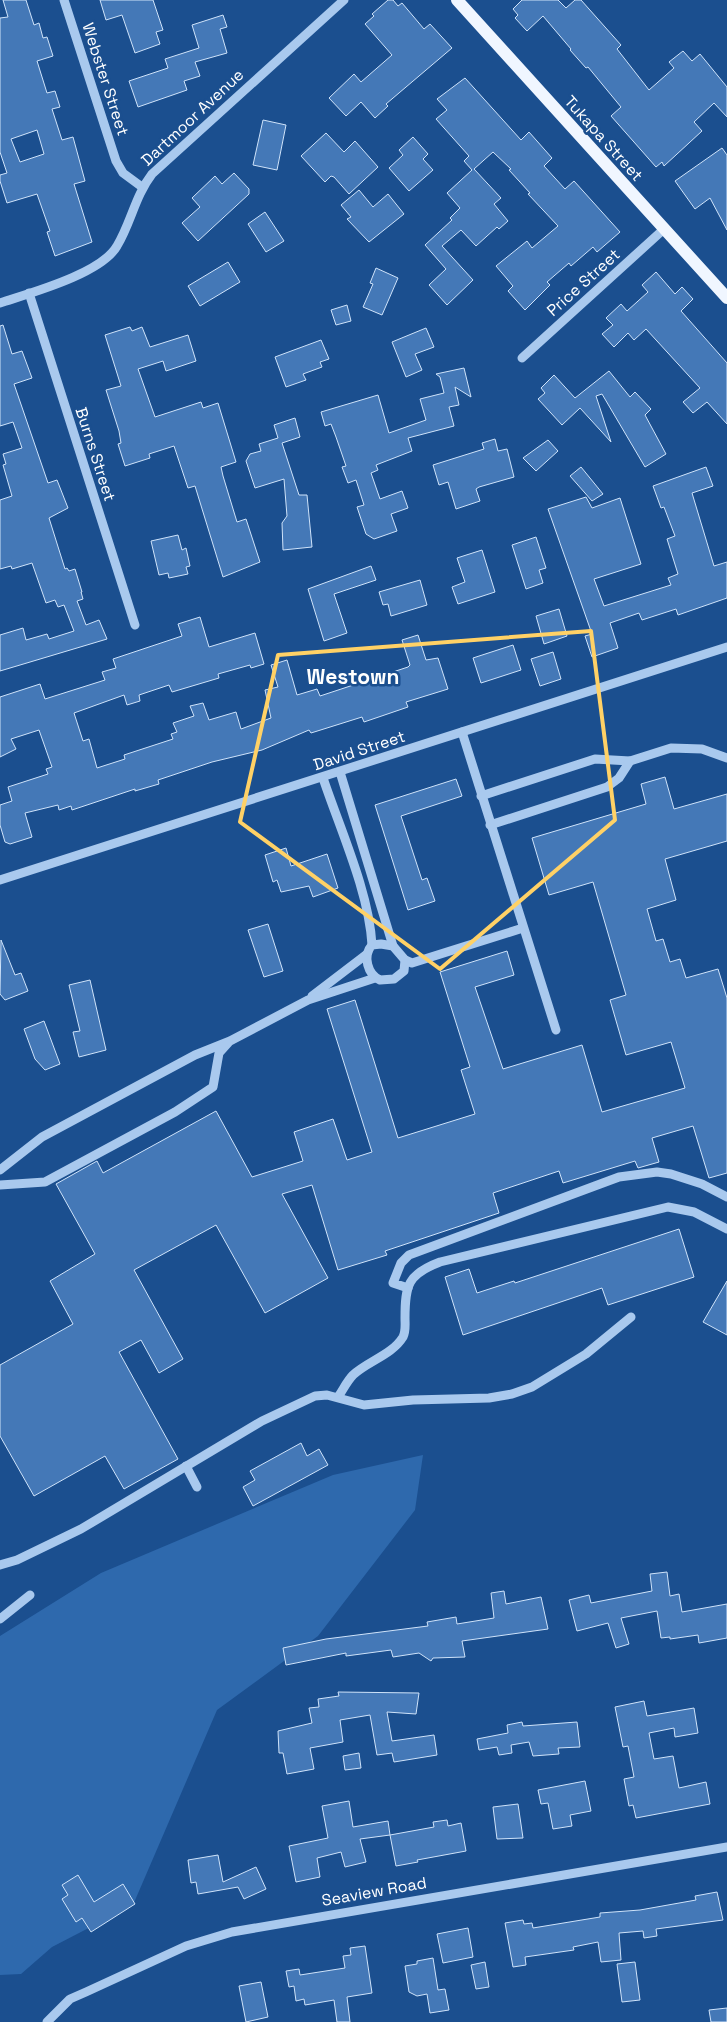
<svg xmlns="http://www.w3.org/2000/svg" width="727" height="2022" font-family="'Space Grotesk',sans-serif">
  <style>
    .green { fill: #2e69ad }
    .building { fill: #4478b7; stroke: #cfe3fa; fill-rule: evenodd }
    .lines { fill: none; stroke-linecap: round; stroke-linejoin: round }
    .minor { stroke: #a9c9ee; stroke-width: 9 }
    .major { stroke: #f0f6ff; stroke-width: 12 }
    .marked { fill: none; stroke: #ffd166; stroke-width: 4; stroke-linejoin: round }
    .labels { text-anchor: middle; stroke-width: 5; stroke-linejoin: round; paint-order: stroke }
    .street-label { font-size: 16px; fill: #fff; stroke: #1b4f8f }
    .district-label { font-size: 21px; font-weight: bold; fill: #fff; stroke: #1b4f8f }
  </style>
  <rect width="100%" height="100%" fill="#1b4f8f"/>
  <path class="green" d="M423,1455L415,1510L318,1636L217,1710L133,1905L52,1947L21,1974L0,1975V1636L101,1573L333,1475Z"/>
  <g class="building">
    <path d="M3,0H26L34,25L39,23L43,38L47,37L53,56L37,61L47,93L55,91L60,107L52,109L62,140L73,137L85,181L74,184L92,242L55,256L47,232L50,231L37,194L7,203L0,181V175L7,173L0,152V18L8,17ZM37,130L44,154L20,162L11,139Z"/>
    <path d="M100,0H153L163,30L156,32L160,44L135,53L122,15L106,20Z"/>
    <path d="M388,0H393L398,6L402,3L424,29L430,24L452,48L386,104L388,106L375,118L361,102L346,116L329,98L354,74L361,82L392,55L365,24L374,16L372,14Z"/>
    <path d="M522,0H558L566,8L575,0H581L621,45L617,49L649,90L674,68L669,62L683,51L692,61L700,54L727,87V117L714,103L694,122L702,131L664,166L662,162L656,167L611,116L621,107L588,67L586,68L570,50L571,49L543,16L527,31L515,18L518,15L513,9Z"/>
    <path d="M223,15L227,27L220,29L227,53L195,62L200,76L184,81L187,90L138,107L129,81L168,68L165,59L199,48L192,25Z"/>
    <path d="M465,78L521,140L529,132L552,158L544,166L565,189L574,181L620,232L597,252L593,247L571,266L569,263L547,282L550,285L525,310L508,291L513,286L496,266L527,241L532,248L558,226L528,194L530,193L509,170L511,169L493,152L474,169L501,198L494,204L508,221L499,229L497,227L476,246L461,230L442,246L473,280L447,305L429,285L446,269L425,245L452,220L450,218L460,208L447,193L472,170L464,161L469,156L436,119L447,110L437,99Z"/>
    <path d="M263,120L286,125L277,170L253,165Z"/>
    <path d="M326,133L344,152L355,141L378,167L349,194L334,177L331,176L325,182L301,156Z"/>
    <path d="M413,137L428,154L423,159L433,170L409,191L389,168L403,155L399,150Z"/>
    <path d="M722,148L727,155V230L710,198L695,209L675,181Z"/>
    <path d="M234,173L249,189V194L198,241L182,223L200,207L192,198L215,176L222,184Z"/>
    <path d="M359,190L373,207L388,194L404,214L369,242L347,219L351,217L341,205Z"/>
    <path d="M265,212L284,241L266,252L248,224Z"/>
    <path d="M228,262L240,282L200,306L188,286Z"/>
    <path d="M376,268L398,278L382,315L363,307L373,284L370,283Z"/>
    <path d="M656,272L675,294L682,287L693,299L681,311L727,363V424L707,402L693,413L683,402L700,388L646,329L634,340L628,333L614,347L602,334L613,325L606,318L621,304L627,311L648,292L642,285Z"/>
    <path d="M347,305L351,321L336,325L331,310Z"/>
    <path d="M3,325L12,354L22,351L32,378L14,384L48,483L57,480L68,508L49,518L65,569L67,568L69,571L75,569L82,592H81L83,599L77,601L86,625L99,620L107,639L0,671V635L23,628L26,640L47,634L49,639L74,631L64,605L58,607L55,600L46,603L32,563L12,569L11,566L0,569V500L12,496L3,465L6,464L3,454L22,448L13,422L0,426V326Z"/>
    <path d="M130,327L132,331L142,327L150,347L188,335L196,361L166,371L163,361L138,369L155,417L201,402L203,408L218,403L236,462L221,467L223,476L237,522L246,519L260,562L223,577L195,486L188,488L174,446L149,454L150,458L125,466L118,444L121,443L119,431L106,390L121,386L105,335Z"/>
    <path d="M426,328L434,347L415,354L422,370L406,377L392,342Z"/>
    <path d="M321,340L329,359L320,362L322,367L303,374L306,380L286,387L275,357Z"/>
    <path d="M464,368L471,397L455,387L459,405L449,407L454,426L408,438L412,451L376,465L378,470L371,473L380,499L402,491L408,508L391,514L397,531L374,539L366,534L357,507L364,505L356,480L348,483L342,467L346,466L336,437L331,424L325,426L321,412L378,395L389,433L426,420L420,399L444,393L440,377L436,374Z"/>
    <path d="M609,371L630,397L635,392L651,409L645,415L666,454L645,467L602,394L596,396L611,442L580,408L562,425L538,399L545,393L541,388L554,375L575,398Z"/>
    <path d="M295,418L300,437L282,443L299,495H307L312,547L283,550L282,523L287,516L284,479L255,488L246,461L250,454L261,451L259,444L278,438L274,425Z"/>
    <path d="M495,439L498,451L507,449L514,477L479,487L476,489L480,501L456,509L448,482L439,485L433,465L484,449L482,443Z"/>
    <path d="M548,440L558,451L536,471L523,458Z"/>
    <path d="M581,467L603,494L592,501L570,476Z"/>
    <path d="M706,467L713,486L692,493L714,566L727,562V598L678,615L676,609L642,620L639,613L610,623L618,648L592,657L585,636L592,634L548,509L586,497L592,508L620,498L641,564L594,579L604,606L671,585L668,578L678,574L667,539L675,536L664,507L661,508L653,486Z"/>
    <path d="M178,535L182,550L186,548L190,566L186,567L188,574L169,578L168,573L159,575L151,541Z"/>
    <path d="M536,537L546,568L539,570L543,583L526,589L512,545Z"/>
    <path d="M482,550L495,592L458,604L452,587L465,582L457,558Z"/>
    <path d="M371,566L376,580L334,594L347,633L324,641L308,589Z"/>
    <path d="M420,580L427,605L391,616L388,604L383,605L379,592Z"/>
    <path d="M559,609L567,636L544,644L536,616Z"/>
    <path d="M200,617L209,647L255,633L264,664L251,668L250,665L218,674L219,678L172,692L169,685L139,695L140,701L127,705L124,695L74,713L83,741L89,739L97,768L125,759L124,755L173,739L171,734L177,732L173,723L194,716L190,706L203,703L209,720L236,712L241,729L271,718L265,690L278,687L271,665L287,660L297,695L317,689L320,696L408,667L410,665L402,640L418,635L426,660L438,658L448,689L406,702L408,707L364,722L362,717L311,733L309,730L262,750L212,762L158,780L159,784L135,791V789L72,810L71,806L59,810L58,805L25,813L32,837L10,844L5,842L0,825V805L12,801L8,787L48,774L46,769L52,767L39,730L11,739L16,749L0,757V697L40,684L45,699L105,680L102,672L116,668L113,659L182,636L178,624Z"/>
    <path d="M513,645L521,670L481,683L473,658Z"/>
    <path d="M553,652L561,679L540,686L531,659Z"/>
    <path d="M665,777L674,809L727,794V841L665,859L676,900L647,909L656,941L663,939L670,962L680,959L686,978L718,969L727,998V1173L709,1178L693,1126L652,1138L659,1162L638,1168L635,1161L563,1183L559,1171L493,1193L499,1213L385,1251L387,1255L338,1270L312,1185L282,1194L328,1278L265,1313L216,1225L134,1270L183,1359L159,1373L141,1340L119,1352L178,1459L124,1489L105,1456L34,1496L0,1436V1365L73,1324L50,1281L95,1254L56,1184L97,1161L103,1173L216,1111L252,1177L303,1161L294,1132L333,1119L347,1160L372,1152L327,1009L355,1000L398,1138L475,1114L461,1070L470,1067L440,972L507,951L514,975L475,987L503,1069L582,1045L602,1112L685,1088L671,1042L626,1055L610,1000L626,995L593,882L549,895L532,838L646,804L641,784Z"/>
    <path d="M456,779L462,796L401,816L422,880L427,878L435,901L408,910L375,805Z"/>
    <path d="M286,848L291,866L327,854L338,888L313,897L309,886L281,892L277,880L273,882L265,855Z"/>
    <path d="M268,924L283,971L264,977L248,930Z"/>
    <path d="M1,940L15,975L21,973L28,991L5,1000L0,994Z"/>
    <path d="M90,980L106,1050L79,1057L73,1032L80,1031L69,985Z"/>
    <path d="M44,1021L60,1064L45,1070L35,1059L24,1029Z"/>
    <path d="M679,1229L694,1277L608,1305L602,1288L463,1335L445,1277L469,1269L477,1293L514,1281L515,1283Z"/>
    <path d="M727,1281V1335L703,1322Z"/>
    <path d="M301,1443L307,1456L319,1449L328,1465L253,1506L243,1487L255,1480L250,1471Z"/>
    <path d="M667,1572L670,1596L679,1594L682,1612L727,1604V1638L699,1643L698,1635L670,1639V1637L661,1638L657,1611L621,1618L629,1644L616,1648L608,1623L577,1631L569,1600L589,1595L591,1603L652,1591L650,1574Z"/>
    <path d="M504,1591L506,1604L541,1597L548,1629L462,1641L465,1657L433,1658L431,1661L419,1653L393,1657L391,1650L346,1656V1653L286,1665L283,1648L326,1639L428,1626L427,1622L456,1617L457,1624L494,1618L491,1593Z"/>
    <path d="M338,1692L419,1693L416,1714L387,1712L392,1741L434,1735L437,1755L394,1762L392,1753L377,1755L370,1715L340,1720L343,1742L310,1748L314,1769L287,1774L283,1753H279L278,1731L312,1723L309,1708L319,1707L318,1699L339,1696Z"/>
    <path d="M644,1701L647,1716L694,1708L698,1733L675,1737L674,1728L649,1733L654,1759L673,1756L679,1788L706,1782L710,1804L636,1818L633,1805L629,1806L624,1779L634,1777L628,1746L623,1747L615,1707Z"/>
    <path d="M522,1722L523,1726L577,1722L580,1747L558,1748L559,1754L533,1756L529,1742L511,1745L512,1753L499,1755L497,1747L479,1750L477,1739L508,1733L507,1725Z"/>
    <path d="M359,1753L361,1768L345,1770L343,1756Z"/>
    <path d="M585,1781L591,1811L570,1815L572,1826L553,1829L548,1803L541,1804L538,1790Z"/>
    <path d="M349,1801L353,1827L388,1821L390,1835L360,1839L366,1862L345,1867L341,1852L317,1858L320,1877L296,1882L289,1846L328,1838L322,1806Z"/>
    <path d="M518,1804L523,1838L497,1839L493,1807Z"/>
    <path d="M447,1820L448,1826L461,1823L466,1851L417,1860L418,1862L396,1866L390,1835L434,1827L433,1822Z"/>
    <path d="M218,1855L223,1882L256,1867L266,1889L244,1899L238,1887L198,1894L196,1882L191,1883L188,1860Z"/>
    <path d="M78,1875L94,1902L123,1884L135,1904L91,1932L82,1918L76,1922L62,1899L68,1895L62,1885Z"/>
    <path d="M717,1892L723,1920L656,1929L657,1936L644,1938L643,1931L619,1933L621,1960L601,1962L598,1942L573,1947L574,1950L525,1957L526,1965L513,1967L505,1923L523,1920L524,1924L532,1923L533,1928L600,1917V1913L640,1910L696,1900L695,1896Z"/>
    <path d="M468,1928L473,1957L443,1963L437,1934Z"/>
    <path d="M365,1946L372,1993L347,1997L350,2022H337L334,2000L305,2005L304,1999L296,2001L294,1986L289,1987L286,1971L299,1969L300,1975L345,1968L343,1956L351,1955L350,1948Z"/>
    <path d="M433,1958L438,1990L445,1989L449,2010L430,2013L427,1994L417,1996L409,1992L405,1966L417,1964V1961Z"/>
    <path d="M485,1962L489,1987L476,1989L471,1965Z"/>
    <path d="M635,1962L640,2000L622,2002L617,1964Z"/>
    <path d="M261,1982L268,2017L246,2022L239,1986Z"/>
    <path d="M727,2008V2022H711L709,2010Z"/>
  </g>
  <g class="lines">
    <g class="minor">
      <path d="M64,0L116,161L123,173L142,187"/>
      <path d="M29,293L135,625"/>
      <path d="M0,303C30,293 101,274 117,246C131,223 135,196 152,174L344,0"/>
      <path d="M522,358L664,229"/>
      <path d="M462,732L556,1030"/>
      <path d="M340,772L393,946"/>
      <path d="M323,778C340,829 369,892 372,945"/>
      <path d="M481,796L595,759L630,761L671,748L702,749L727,758"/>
      <path d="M490,825L607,787L619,778L630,761"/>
      <path d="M0,880L727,647"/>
      <path d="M381,944L393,946L405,960L404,971L394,979L380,980C368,975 362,956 372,945Z"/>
      <path d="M405,960L412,963L523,928"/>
      <path d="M312,996L367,954"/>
      <path d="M0,1170L42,1137L195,1055L230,1041L308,1000L375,978"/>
      <path d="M0,1185L45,1182L175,1112L213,1087L219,1053L228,1043"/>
      <path d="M408,1288L393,1283L401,1263L409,1255L619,1177L657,1172L671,1174L702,1184L727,1197"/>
      <path d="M338,1397C343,1390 347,1381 353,1375C368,1361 392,1355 403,1337C406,1331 405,1325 405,1318C405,1285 408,1274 440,1262L668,1207L694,1212L727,1229"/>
      <path d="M186,1466L197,1487"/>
      <path d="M0,1565L17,1560L81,1529L262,1421L315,1396L327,1395L364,1405L413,1400L489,1398L512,1394L532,1387L586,1354L631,1317"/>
      <path d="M0,1619L30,1595"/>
      <path d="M47,2022L70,1999L86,1992L186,1946L232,1932L727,1847"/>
    </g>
    <path class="major" d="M457,0L727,298"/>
  </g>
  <path class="marked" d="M591,631L615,820L440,969L240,822L278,655Z"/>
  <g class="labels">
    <g class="street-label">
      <text transform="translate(106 79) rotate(72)" y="6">Webster Street</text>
      <text transform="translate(192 117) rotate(-43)" y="6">Dartmoor Avenue</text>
      <text transform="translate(604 138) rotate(48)" y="6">Tukapa Street</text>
      <text transform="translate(583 282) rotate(-42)" y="6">Price Street</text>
      <text transform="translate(96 454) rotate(72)" y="6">Burns Street</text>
      <text transform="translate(359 750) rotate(-18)" y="6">David Street</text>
      <text transform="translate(374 1891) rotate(-10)" y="6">Seaview Road</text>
    </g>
    <g class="district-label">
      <text x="353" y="684">Westown</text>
    </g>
  </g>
</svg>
